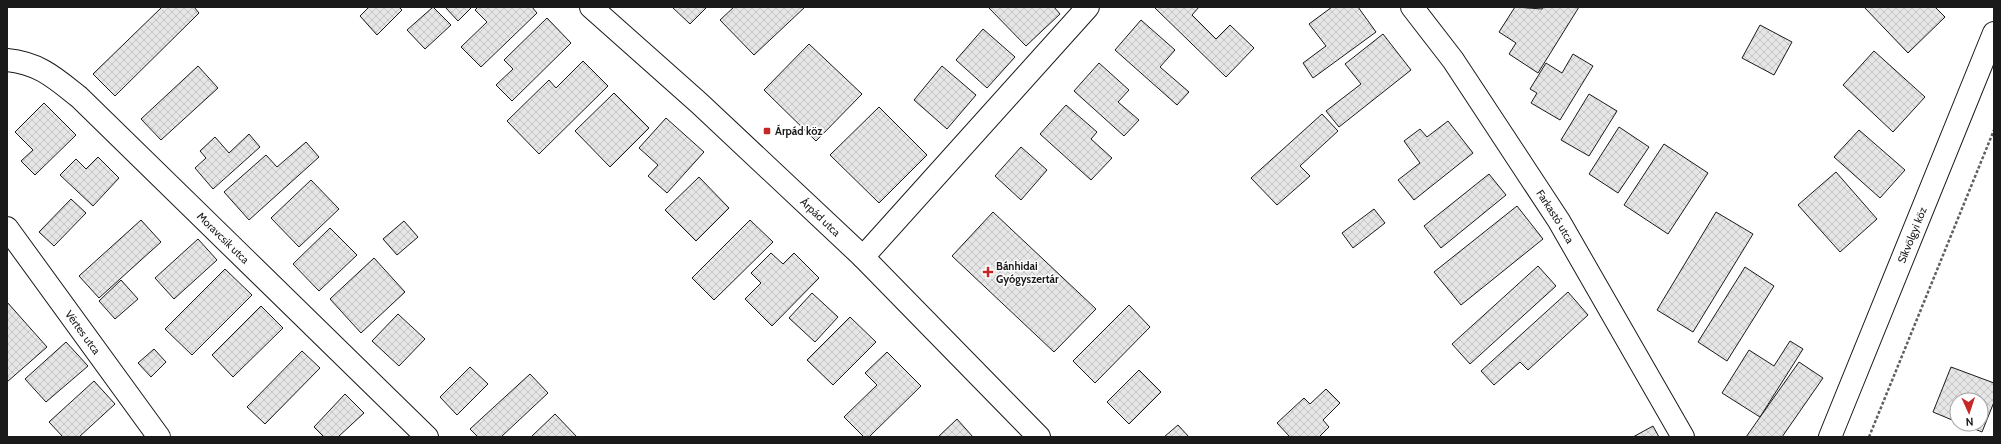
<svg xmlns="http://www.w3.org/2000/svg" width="2001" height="444" font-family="Cabin,sans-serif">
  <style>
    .building { fill: url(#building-cross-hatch); stroke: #1a1a1a }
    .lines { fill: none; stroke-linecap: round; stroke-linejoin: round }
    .street-casing { stroke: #1a1a1a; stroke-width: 24 }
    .secondary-casing { stroke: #1a1a1a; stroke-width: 24 }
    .path { stroke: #5f5f5f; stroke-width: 2.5; stroke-dasharray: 3 2; stroke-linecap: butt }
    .street { stroke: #fff; stroke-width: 22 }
    .secondary { stroke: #fff; stroke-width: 22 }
    .poi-dot { fill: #c62828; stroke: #fff; stroke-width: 1.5 }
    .labels { text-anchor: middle; stroke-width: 3; stroke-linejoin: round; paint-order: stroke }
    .poi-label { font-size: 11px; font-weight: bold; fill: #1a1a1a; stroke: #fff; text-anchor: start }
    .street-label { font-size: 11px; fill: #1a1a1a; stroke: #fff }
  </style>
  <defs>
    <pattern id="building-cross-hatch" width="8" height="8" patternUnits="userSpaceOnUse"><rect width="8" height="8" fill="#e6e6e6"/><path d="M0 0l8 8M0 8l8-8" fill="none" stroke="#c5c5c5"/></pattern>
  </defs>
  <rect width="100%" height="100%" fill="#fff"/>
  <g class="building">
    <path d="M162,7H194L199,13L115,96L93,74Z"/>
    <path d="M369,7H399L402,10L377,35L360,16Z"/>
    <path d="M433,7L451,25L425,49L407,30Z"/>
    <path d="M445,7H472L458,21Z"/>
    <path d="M478,7H532L537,13L481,67L461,47L487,22L475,10Z"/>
    <path d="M672,7H707L690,24Z"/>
    <path d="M734,7H805L754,55L720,20Z"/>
    <path d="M988,7H1054L1060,14L1026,46Z"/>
    <path d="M1156,7H1199L1192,15L1216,39L1230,25L1254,48L1226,77L1155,8Z"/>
    <path d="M1332,7H1358L1376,32L1313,78L1303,63L1326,46L1309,24Z"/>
    <path d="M1515,7L1542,9L1543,7H1579L1538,73L1509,54L1516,43L1499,32Z"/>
    <path d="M1864,7H1935L1945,17L1908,53Z"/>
    <path d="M547,18L571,43L512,101L496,85L513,69L504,60Z"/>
    <path d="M1141,20L1175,50L1160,67L1189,92L1177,105L1115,50Z"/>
    <path d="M1760,25L1792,42L1774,75L1742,58Z"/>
    <path d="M983,29L1015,57L987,88L956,60Z"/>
    <path d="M1383,34L1411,70L1339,127L1326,111L1361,84L1345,64Z"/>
    <path d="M809,44L862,94L816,141L764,90Z"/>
    <path d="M1874,51L1925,97L1893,132L1843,85Z"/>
    <path d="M1573,54L1593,66L1560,120L1531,103L1537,93L1530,89L1546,63L1562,73Z"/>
    <path d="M583,61L608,86L539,154L507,121L549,80L556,88Z"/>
    <path d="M1099,63L1129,90L1118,102L1139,120L1124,136L1074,91Z"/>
    <path d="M198,66L218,88L161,140L141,119Z"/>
    <path d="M942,66L976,95L947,129L914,100Z"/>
    <path d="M614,93L649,128L610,167L575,131Z"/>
    <path d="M1589,94L1617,111L1589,156L1561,140Z"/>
    <path d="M44,103L76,135L35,175L21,161L33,150L15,132Z"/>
    <path d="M1066,105L1097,132L1091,139L1112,158L1091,180L1040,134Z"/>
    <path d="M879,107L927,155L879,203L830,155Z"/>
    <path d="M1322,114L1338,131L1300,166L1310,176L1277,205L1251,178Z"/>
    <path d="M666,118L704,152L667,193L648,176L658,165L639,148Z"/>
    <path d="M1448,121L1473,153L1414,200L1398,180L1420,163L1404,141L1420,129L1427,137Z"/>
    <path d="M1619,127L1649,147L1618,193L1589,174Z"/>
    <path d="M1859,130L1905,170L1880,198L1834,157Z"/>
    <path d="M249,134L260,147L213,189L195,168L206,158L200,151L215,137L229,153Z"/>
    <path d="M306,142L319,157L249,220L224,192L266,155L277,167Z"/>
    <path d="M1664,144L1708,173L1668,234L1624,205Z"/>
    <path d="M1021,147L1047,170L1021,200L995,176Z"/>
    <path d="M98,157L119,178L93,206L60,175L76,159L86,169Z"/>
    <path d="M1836,172L1877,219L1840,252L1798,205Z"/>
    <path d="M1489,174L1506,195L1441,248L1424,226Z"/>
    <path d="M699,177L729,208L696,241L665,210Z"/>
    <path d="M311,180L339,209L299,247L271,218Z"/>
    <path d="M71,199L86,213L54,246L39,232Z"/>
    <path d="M1517,206L1543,239L1461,305L1434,272Z"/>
    <path d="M1374,209L1385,223L1353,248L1342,233Z"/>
    <path d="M993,212L1096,309L1054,352L952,256Z"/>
    <path d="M1716,212L1753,234L1693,332L1657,310Z"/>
    <path d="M141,220L161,242L99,298L79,276Z"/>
    <path d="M750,220L773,242L714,300L692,278Z"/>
    <path d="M404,221L418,237L397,255L383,239Z"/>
    <path d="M330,228L357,255L319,291L293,264Z"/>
    <path d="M198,239L217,260L174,299L155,278Z"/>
    <path d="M771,253L783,264L794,253L819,278L772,326L745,299L761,283L751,273Z"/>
    <path d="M374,258L405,292L361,333L330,299Z"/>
    <path d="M1538,266L1556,286L1470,364L1452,344Z"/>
    <path d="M1745,267L1774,286L1727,361L1698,342Z"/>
    <path d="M225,269L252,295L192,355L165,329Z"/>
    <path d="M121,280L138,299L115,319L99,301Z"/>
    <path d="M1568,292L1588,315L1528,370L1520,362L1494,385L1481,371Z"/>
    <path d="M812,293L838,317L815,342L789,318Z"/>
    <path d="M7,302L47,347L7,382Z"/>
    <path d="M1129,305L1150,327L1095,383L1073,361Z"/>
    <path d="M261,306L283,328L233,377L212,355Z"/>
    <path d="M398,314L425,339L399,366L372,341Z"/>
    <path d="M850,317L876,342L833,385L807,360Z"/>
    <path d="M1790,341L1803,349L1760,417L1722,393L1749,350L1774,366Z"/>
    <path d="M66,342L88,366L46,402L25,379Z"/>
    <path d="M154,349L166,362L151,377L138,363Z"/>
    <path d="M302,351L320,368L265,424L247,407Z"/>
    <path d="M887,352L921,386L869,437H864L844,417L877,385L865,373Z"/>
    <path d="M1799,362L1823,378L1782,437H1746Z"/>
    <path d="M470,367L488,384L457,415L440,397Z"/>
    <path d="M1951,367L1994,383V402L1982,432L1963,424H1981V400H1957V422L1933,412Z"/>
    <path d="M1139,370L1161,392L1129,424L1107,402Z"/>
    <path d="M530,374L548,393L501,437H478L470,429Z"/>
    <path d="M94,381L115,404L79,437H63L49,422Z"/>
    <path d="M1326,389L1340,403L1323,420L1329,427L1319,437H1290L1277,423L1304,398L1310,404Z"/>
    <path d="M345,394L364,413L338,437H324L314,427Z"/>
    <path d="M555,414L577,437H531Z"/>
    <path d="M957,419L973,437H938Z"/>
    <path d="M1178,425L1189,437H1164Z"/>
    <path d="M1653,426L1659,437H1633Z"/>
  </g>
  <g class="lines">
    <defs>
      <g id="street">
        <path id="s1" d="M1412,7L1453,60L1559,221L1683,437"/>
        <path id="s2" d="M7,60C39,63 55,78 79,97L427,437"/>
        <path id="s3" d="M7,228L159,437"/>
        <path d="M863,257L1088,7"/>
        <path id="s4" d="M1830,437L1994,33"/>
      </g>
      <g id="secondary">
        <path id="s5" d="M591,7L699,103L863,257L1039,437"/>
      </g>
    </defs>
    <use href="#street" class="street-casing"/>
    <use href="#secondary" class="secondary-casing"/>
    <path class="path" d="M1869,437L1994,130"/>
    <use href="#street" class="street"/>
    <use href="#secondary" class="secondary"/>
  </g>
  <g class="poi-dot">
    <rect x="763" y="127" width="8" height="8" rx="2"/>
    <path d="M986 266h4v4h4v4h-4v4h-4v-4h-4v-4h4z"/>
  </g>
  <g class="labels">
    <g class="poi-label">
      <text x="775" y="135">Árpád köz</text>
      <text x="996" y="270">Bánhidai<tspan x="996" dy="13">Gyógyszertár</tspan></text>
    </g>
    <g class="street-label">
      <text dy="4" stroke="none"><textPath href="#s5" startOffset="311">Árpád utca</textPath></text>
      <text dy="4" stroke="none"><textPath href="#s1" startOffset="254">Farkastó utca</textPath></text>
      <text dy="4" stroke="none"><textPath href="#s4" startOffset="218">Síkvölgyi köz</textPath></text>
      <text dy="4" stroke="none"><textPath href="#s2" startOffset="284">Moravcsik utca</textPath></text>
      <text dy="4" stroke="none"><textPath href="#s3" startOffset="129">Vértes utca</textPath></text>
    </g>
  </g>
  <rect width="2001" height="444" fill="none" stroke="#1a1a1a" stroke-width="16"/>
  <g transform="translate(1969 412) rotate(177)"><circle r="19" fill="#ffffff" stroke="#a3a3a3"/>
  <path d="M0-3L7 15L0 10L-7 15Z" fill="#c62828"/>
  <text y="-6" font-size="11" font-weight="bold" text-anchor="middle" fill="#1a1a1a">N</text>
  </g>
</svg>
